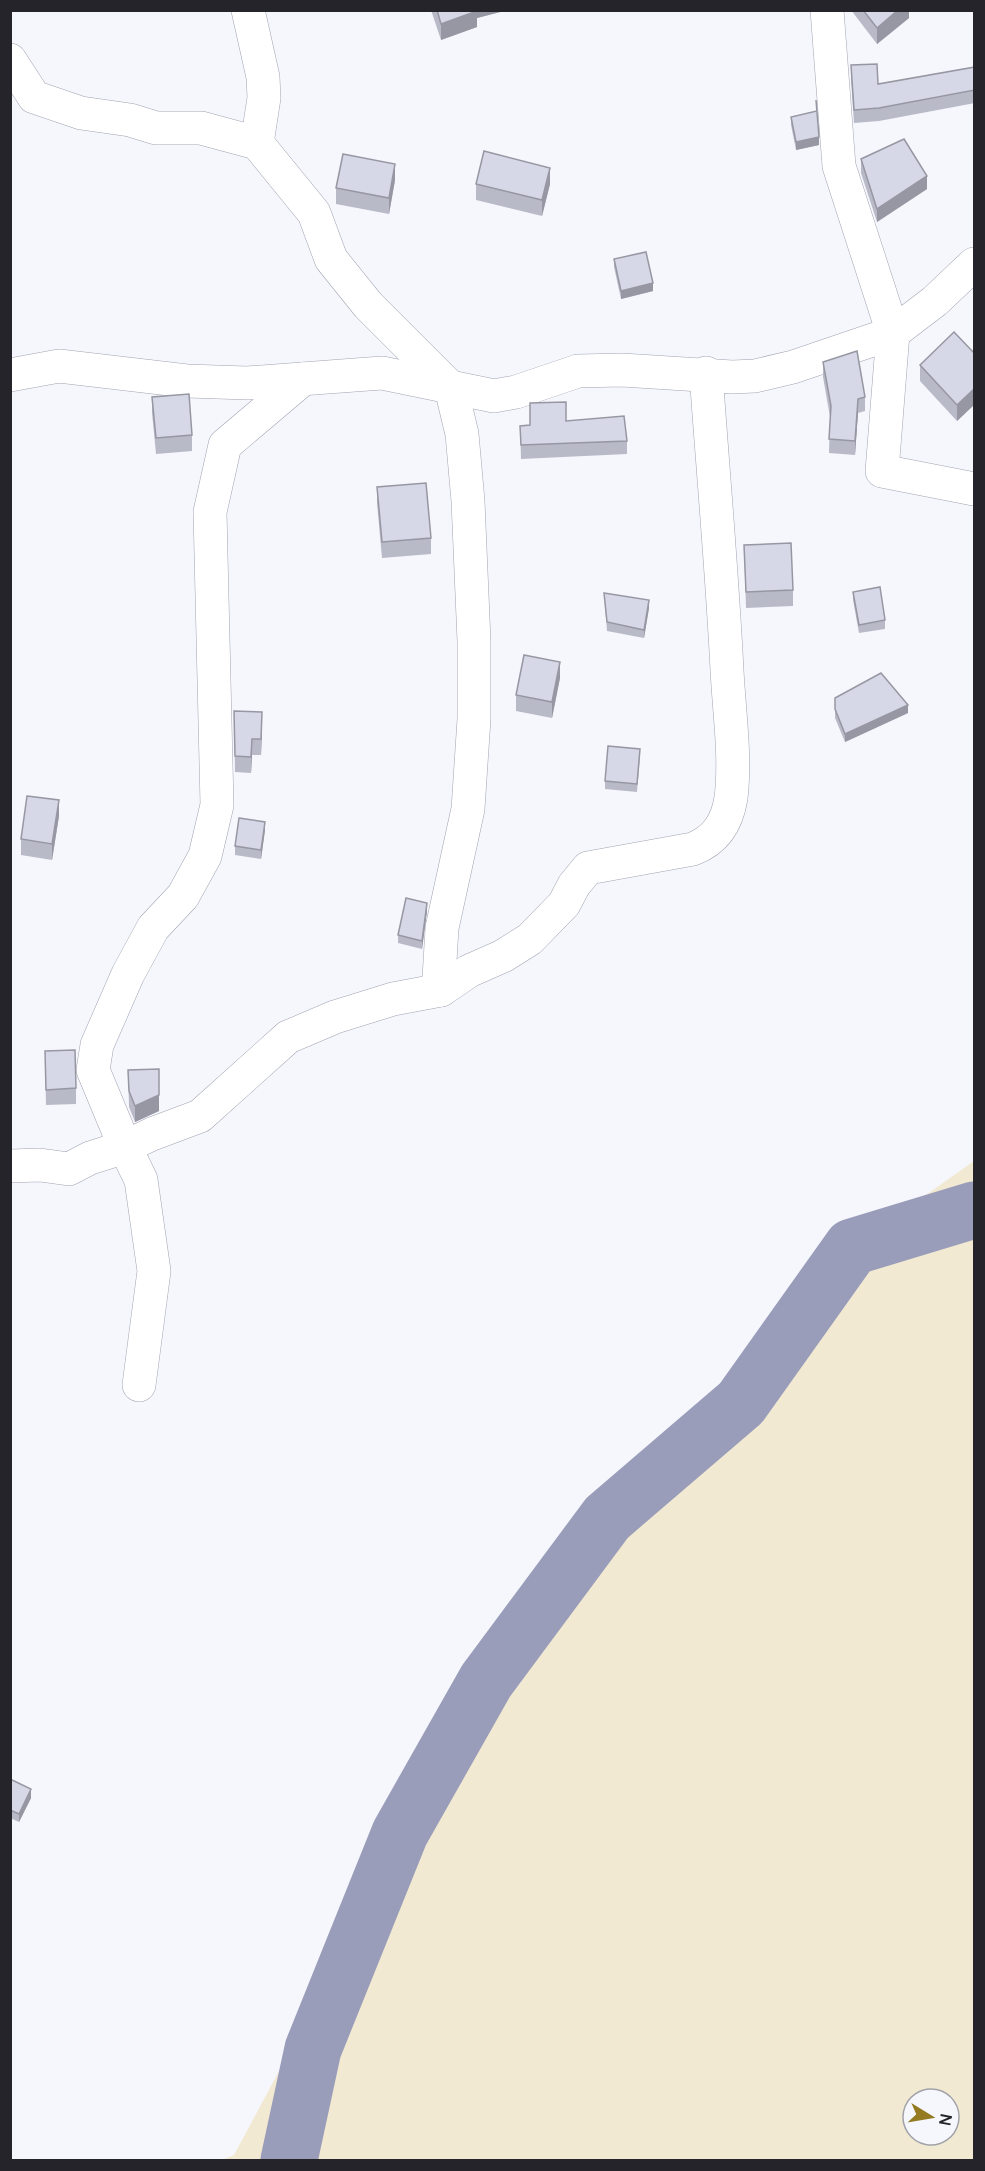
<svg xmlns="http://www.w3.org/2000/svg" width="985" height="2171" font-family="Manrope,sans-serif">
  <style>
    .green { fill: #f1e9d2; fill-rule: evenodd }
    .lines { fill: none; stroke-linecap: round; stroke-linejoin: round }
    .river { stroke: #9a9db9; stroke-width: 57 }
    .minor-casing { stroke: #a1a3b2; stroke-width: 34 }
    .minor { stroke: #fff; stroke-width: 33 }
    .wall { fill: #b8bac7 }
    .shaded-wall { fill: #9697a2 }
    .building { fill: #d6d8e7; stroke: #9697a2; stroke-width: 1.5 }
  </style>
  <rect width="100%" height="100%" fill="#f6f7fd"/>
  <path class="green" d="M974,1161V2160H222L234,2155L461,1732L804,1281ZM913,2099H949V2135H913Z"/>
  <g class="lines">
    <path class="river" d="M289,2160L313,2049L400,1833L486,1681L607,1518L741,1403L852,1247L974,1210"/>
    <defs>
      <g id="minor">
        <path d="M248,10L263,77L264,98L257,143"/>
        <path d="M827,10L839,166L893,333L882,471L974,489"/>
        <path d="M10,60L34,97L81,113L130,120L156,128H201L257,143L314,213L331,259L368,305L451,388L462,434L468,501L474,641V719L468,809L442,928L439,978L441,990"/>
        <path d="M10,375L59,366L187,381L247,383L382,373L494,396L516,392L578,371L622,370L732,377L755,376L793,367L893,333L935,301L974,264"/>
        <path d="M10,1166L40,1165L69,1169L90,1158L125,1147L152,1134L200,1116L288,1037L335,1017L393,999L441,990L469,971L503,956L530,939L564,904L574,885L588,868L693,849C716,840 727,823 731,798C736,756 729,711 727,670C722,571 713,472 706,373"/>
        <path d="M139,1385L154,1271L141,1180L125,1147L93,1070L97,1045L128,974L153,928L183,896L205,856L217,805L210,512L225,445L303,379"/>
      </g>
    </defs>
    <use href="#minor" class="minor-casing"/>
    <use href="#minor" class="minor"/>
  </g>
  <g class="wall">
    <path d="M431,10H508L477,18V27L441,40Z"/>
    <path d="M851,10H909V18L877,44Z"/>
    <path d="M851,65L878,84L975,67V103L879,121L854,123L851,78Z"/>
    <path d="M816,101L819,145L796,150L791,125V117L816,111Z"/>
    <path d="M861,159L927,189L877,222L861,173Z"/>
    <path d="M395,180L389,214L336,204V188Z"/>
    <path d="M476,184H550L542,216L476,200Z"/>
    <path d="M614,259L653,291L621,299L614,267Z"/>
    <path d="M975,354V404L957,421L920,381V365Z"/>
    <path d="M823,362L865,397V411L858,413L855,455L829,453L830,417L823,377Z"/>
    <path d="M152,397L192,435V451L156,454L152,413Z"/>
    <path d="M566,421L627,441V454L521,459L520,426Z"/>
    <path d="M377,487L431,538V554L382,558L377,503Z"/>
    <path d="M744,545L793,590V606L746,608Z"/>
    <path d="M853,592L885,620V629L859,633L853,600Z"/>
    <path d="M604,593L649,608L644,638L607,631Z"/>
    <path d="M560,678L552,718L516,711V695Z"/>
    <path d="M835,698L908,713L845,742L835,718Z"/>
    <path d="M234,711L262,728L261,755H252L251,773L235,772Z"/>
    <path d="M640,757L637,792L605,789V781Z"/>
    <path d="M59,816L52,860L21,855V839Z"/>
    <path d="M265,830L261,859L235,855V846Z"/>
    <path d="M427,911L422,949L398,943V935Z"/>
    <path d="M45,1051L76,1088V1104L46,1105Z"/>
    <path d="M128,1070L159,1111L135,1122L129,1107Z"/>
    <path d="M10,1779L31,1798L19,1822L10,1818Z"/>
  </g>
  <g class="shaded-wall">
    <path d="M474,10H508L477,18V27L441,40V24Z"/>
    <path d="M898,10H909V18L877,44V28Z"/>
    <path d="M819,137V145L796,150V142Z"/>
    <path d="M395,164V180L389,214V198Z"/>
    <path d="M550,168V184L542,216V200Z"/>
    <path d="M927,176V189L877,222V209Z"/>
    <path d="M653,283V291L621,299V291Z"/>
    <path d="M975,388V404L957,421V405Z"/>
    <path d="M858,399V413L855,455V441Z"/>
    <path d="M649,600V608L644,638V630Z"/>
    <path d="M560,662V678L552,718V702Z"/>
    <path d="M908,705V713L845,742V734Z"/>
    <path d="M262,712V728L261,755V739Z"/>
    <path d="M252,739V755L251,773V757Z"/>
    <path d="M59,800V816L52,860V844Z"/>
    <path d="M265,822V830L261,859V850Z"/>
    <path d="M427,903V911L422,949V941Z"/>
    <path d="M159,1095V1111L135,1122V1106Z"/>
    <path d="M31,1789V1798L19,1822V1814Z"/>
  </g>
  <g class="building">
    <path d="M437,10H477V11L441,24Z"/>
    <path d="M863,10H898L877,28Z"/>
    <path d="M877,64L878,84L975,67V90L879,108L854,110L851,65Z"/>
    <path d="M816,100L819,137L796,142L791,117L817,111Z"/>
    <path d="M904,139L927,176L877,209L861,159Z"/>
    <path d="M484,151L550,168L542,200L476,184Z"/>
    <path d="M343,154L395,164L389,198L336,188Z"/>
    <path d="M646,252L653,283L621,291L614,259Z"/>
    <path d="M954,332L975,354V388L957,405L920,365Z"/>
    <path d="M857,351L865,397L858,399L855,441L829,439L831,406L823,362Z"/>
    <path d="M189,394L192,435L156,438L152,397Z"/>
    <path d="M566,402V421L624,416L627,441L521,445L520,426L530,425V403Z"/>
    <path d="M426,483L431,538L382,542L377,487Z"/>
    <path d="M791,543L793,590L746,592L744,545Z"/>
    <path d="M880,587L885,620L859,625L853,592Z"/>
    <path d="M604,593L649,600L644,630L607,622Z"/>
    <path d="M524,655L560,662L552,702L516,695Z"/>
    <path d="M881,673L908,705L845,734L835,709V698Z"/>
    <path d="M234,711L262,712L261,739H252L251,757L235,756Z"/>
    <path d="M608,746L640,749L637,784L605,781Z"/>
    <path d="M27,796L59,800L52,844L21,839Z"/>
    <path d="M239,818L265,822L261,850L235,846Z"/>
    <path d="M406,898L427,903L422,941L398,935Z"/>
    <path d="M75,1050L76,1088L46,1090L45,1051Z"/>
    <path d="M159,1069V1095L135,1106L129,1091L128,1070Z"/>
    <path d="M10,1779L31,1789L19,1814L10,1810Z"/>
  </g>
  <rect width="985" height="2171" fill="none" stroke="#24242a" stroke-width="24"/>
  <g transform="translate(931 2117) rotate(101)"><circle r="28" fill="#f6f7fd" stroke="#a2a3a9" stroke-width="1.5"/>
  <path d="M0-4.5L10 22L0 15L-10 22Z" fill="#947b22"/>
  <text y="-9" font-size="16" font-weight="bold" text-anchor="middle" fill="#24242a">N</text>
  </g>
</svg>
